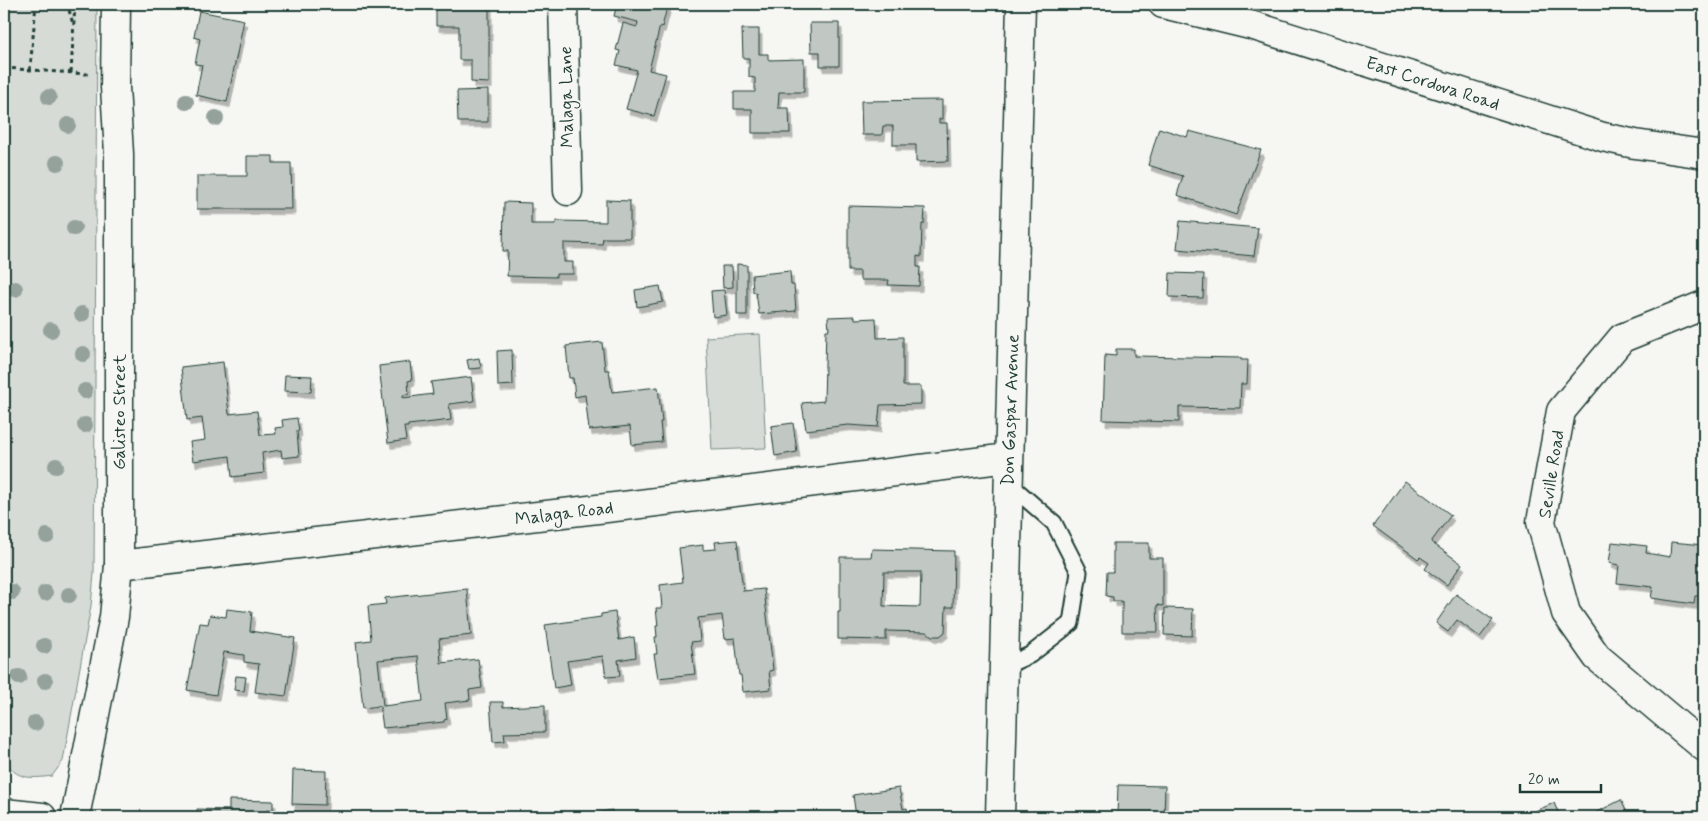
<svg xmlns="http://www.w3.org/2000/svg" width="1708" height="821" font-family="Mynerve,sans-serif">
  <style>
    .green { fill: #d6dbd6; stroke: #7a8c85 }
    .building { fill: #c1c8c3; stroke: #1f3d34; fill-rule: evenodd; filter: url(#shadow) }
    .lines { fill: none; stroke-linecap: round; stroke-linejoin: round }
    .lane-casing { stroke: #1f3d34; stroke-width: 19 }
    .street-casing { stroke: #1f3d34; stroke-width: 31 }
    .secondary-casing { stroke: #1f3d34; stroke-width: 31 }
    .path { stroke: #1f3d34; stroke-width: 3; stroke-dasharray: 4 4; stroke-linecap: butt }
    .lane { stroke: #f6f6f2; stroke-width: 15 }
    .street { stroke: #f6f6f2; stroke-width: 28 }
    .secondary { stroke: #f6f6f2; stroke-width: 28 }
    .tree { fill: #94a29b }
    .labels { text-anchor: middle; stroke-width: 4; stroke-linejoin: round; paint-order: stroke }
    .street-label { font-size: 18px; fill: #1f3d34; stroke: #f6f6f2 }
  </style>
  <defs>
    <filter id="shadow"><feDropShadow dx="3" dy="5.5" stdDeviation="0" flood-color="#0004"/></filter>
  </defs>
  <rect width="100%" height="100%" fill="#f6f6f2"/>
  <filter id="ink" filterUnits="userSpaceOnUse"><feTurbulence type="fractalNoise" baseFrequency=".02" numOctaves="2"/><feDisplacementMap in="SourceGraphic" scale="10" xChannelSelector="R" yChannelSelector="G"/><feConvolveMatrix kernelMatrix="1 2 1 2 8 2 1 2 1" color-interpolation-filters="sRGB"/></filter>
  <g filter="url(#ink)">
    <g class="green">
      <path d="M4,4H97L94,574L91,606L63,761L52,776C30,779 11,780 4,754Z"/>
      <path d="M760,334L766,448L712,450L706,337Z"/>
    </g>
    <g class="building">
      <path d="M436,4H489V83L471,82V60H459V26H436Z"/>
      <path d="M617,4H668L662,27L660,26L649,70L666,74L654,116L626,109L637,70L616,65L620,51L616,50L623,23L637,27L638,22L614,16Z"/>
      <path d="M199,11L244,20L227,102L196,95L202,65L195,64L200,39L194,37Z"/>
      <path d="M810,23H839V66H820V52H811Z"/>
      <path d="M742,29H759V54H768V60L804,59V92H779L778,108H789L790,133H752V109H734V92H755V78L749,77V58H743Z"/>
      <path d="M488,90V122H458L457,91Z"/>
      <path d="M942,100V119H939V123H947L948,161L916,162V145H893V126H883L882,135H862L861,101Z"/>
      <path d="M1159,128L1187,137L1189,131L1261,150L1236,215L1177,195L1183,176L1148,165Z"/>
      <path d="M247,156H273V163H291L292,209H197V176H247Z"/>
      <path d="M606,200L630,201V238H603L602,244L564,243V262H573V274H556V277L507,276L508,251H503L504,202L531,203V224H555L556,221L606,222Z"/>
      <path d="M848,206L925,208L924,224H922L921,257L917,256V267H920L919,286L888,285L889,280H860V271H848Z"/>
      <path d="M1180,221L1258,228L1254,256L1177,249Z"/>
      <path d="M737,264L747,265V315H737Z"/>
      <path d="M722,266H732L733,287L723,288Z"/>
      <path d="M790,271L791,285H794L796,311L759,314L756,292H753L752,275Z"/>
      <path d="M1170,273L1204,274L1203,298L1169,297Z"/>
      <path d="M660,286L663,302L637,307L635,290Z"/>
      <path d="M724,290L727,315L713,317L711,291Z"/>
      <path d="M855,316V319L876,318L877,338L903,337V386H921V404L880,405L878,427L848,425L806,430L802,403L824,401L826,330H829L828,317Z"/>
      <path d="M602,342L605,370H609L612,392L658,387L662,422H660L662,442L632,445L630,426L589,430L585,395L575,397L573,378H569L566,346Z"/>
      <path d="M1116,349H1134V356L1241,358V360H1248L1247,384H1241L1240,408L1179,407V422L1103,420L1105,355L1116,356Z"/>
      <path d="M512,350L513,385L498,386L497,351Z"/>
      <path d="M479,358L481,368L469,369L467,360Z"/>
      <path d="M223,362L229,414L257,411L260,435L276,434L275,428L283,427L282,420L297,418L299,431H297L299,456L282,458L281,450L262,453L264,473L232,477L230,456L193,461L190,442L205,440L202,418L187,420L181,367Z"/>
      <path d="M410,362L412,380L408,381L409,394L403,395V398L433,394L431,382L471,377L474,401L449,404L451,420L408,425V427H404L406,440L388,443L379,366Z"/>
      <path d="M285,375L312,376L311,392L284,391Z"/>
      <path d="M793,423L797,452L775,456L771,426Z"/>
      <path d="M1405,481L1451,515L1431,542L1462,564L1447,585L1425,569L1429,563L1420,557L1418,559L1373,526Z"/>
      <path d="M737,540L743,591L764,589L773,670L769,671L771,689L743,692L741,675H739L735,638L725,639L722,615L698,618L700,641L691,642L695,674L658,678L654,654H657L655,637H657L656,626H658L656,608H662L660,585L683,582L679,548L703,545V550L716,549L715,542Z"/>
      <path d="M1612,542L1647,546L1646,553L1670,557L1671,542L1704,545V596H1695L1694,604L1651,598L1653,587L1617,583L1619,565L1609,563Z"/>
      <path d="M1113,543H1149V558H1163V606L1157,605L1158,632H1122V601H1113V597L1106,596L1107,572H1113Z"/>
      <path d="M872,549L954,551L953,607H946L945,632L940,636H932L927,632L886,631V640L838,639V612H840V557H871ZM884,572H921L920,607L883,606Z"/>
      <path d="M467,589L471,635L439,639L441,663L478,659L482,688L469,690L470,700L445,703L447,719L444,720V722L383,728L380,706L363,708L356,642L371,640L368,606L386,604L385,598ZM418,656L423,701L383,706L378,660Z"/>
      <path d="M1456,594L1493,620L1480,637L1457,620L1448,632L1436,623Z"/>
      <path d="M1165,608L1193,609L1192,636L1164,635Z"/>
      <path d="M227,609L252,612L250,631L295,638L286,696L255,692L259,664L244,662V655L224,652L216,695L187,690L200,623L208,624L210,615L226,617Z"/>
      <path d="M615,612L619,640L634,637L636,657L618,660L620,676L606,677L603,656L567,661L571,685L554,688L545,625L601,617V614Z"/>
      <path d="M236,676L246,677L244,691L234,690Z"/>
      <path d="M490,702H503V707L545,705V732L504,733L505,741L493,742Z"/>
      <path d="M293,770L326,771L325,805L292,804Z"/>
      <path d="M1118,785L1165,786L1164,817H1117Z"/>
      <path d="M899,788L903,809L907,808L909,817H856L853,795Z"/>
      <path d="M229,800L273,801V810H267V817H197V809L229,810Z"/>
      <path d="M1621,800L1629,817H1589V816Z"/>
      <path d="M1554,803L1560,817H1530L1528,814Z"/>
      <path d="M612,810L613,817H591V814Z"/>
    </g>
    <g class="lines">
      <defs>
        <path id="lane" d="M1003,667L1030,655L1071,623L1079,572L1054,523L1008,483"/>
        <g id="street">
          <path d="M563,4L568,191"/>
          <path d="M1704,305L1622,338L1561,411L1541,522L1566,613L1597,657L1704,747"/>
          <path d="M119,565L632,505L1008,458"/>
        </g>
        <g id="secondary">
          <path d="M1163,4L1254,26L1603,137L1635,144L1704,154"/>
          <path d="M4,813L42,817"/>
          <path d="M75,817L114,617L119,565V154L115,87L116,4"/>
          <path d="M1000,817L1021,4"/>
        </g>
      </defs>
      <use href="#lane" class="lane-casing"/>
      <use href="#street" class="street-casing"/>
      <use href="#secondary" class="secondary-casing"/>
      <g class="path">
        <path d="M64,4L69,10L73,24"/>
        <path d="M4,68L88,74"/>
        <path d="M30,70L36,4"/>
        <path d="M71,73L75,4"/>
      </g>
      <use href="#lane" class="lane"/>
      <use href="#street" class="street"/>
      <use href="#secondary" class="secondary"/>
    </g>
    <g class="tree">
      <circle cx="49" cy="97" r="8"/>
      <circle cx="186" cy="102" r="8"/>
      <circle cx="216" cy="118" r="8"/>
      <circle cx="68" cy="125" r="8"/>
      <circle cx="57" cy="163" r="8"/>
      <circle cx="74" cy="228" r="8"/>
      <circle cx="15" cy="289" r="8"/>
      <circle cx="82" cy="314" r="8"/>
      <circle cx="51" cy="330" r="8"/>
      <circle cx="83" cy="354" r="8"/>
      <circle cx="85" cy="391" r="8"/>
      <circle cx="85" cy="425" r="8"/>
      <circle cx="56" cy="466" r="8"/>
      <circle cx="47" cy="536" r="8"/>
      <circle cx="12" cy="592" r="8"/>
      <circle cx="45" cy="593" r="8"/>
      <circle cx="69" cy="595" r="8"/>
      <circle cx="44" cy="646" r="8"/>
      <circle cx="19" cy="677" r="8"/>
      <circle cx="45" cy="681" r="8"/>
      <circle cx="35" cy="723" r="8"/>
    </g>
  </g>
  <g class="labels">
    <g class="street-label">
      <text transform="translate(1433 83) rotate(18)" y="6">East Cordova Road</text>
      <text transform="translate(566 97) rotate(-91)" y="6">Malaga Lane</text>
      <text transform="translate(1010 410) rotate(-88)" y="6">Don Gaspar Avenue</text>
      <text transform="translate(119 412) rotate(-90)" y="6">Galisteo Street</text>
      <text transform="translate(1551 474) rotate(-81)" y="6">Seville Road</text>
      <text transform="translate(564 513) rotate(-7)" y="6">Malaga Road</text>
    </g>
  </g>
  <rect width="1708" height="821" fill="none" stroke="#f6f6f2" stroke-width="20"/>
  <rect x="10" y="10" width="1688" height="801" fill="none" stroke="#1f3d34" stroke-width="2" filter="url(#ink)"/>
  <path d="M1520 784v8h81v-8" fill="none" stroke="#1f3d34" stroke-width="2.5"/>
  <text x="1528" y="784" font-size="15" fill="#1f3d34" stroke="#f6f6f2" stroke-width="4" paint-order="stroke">20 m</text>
</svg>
